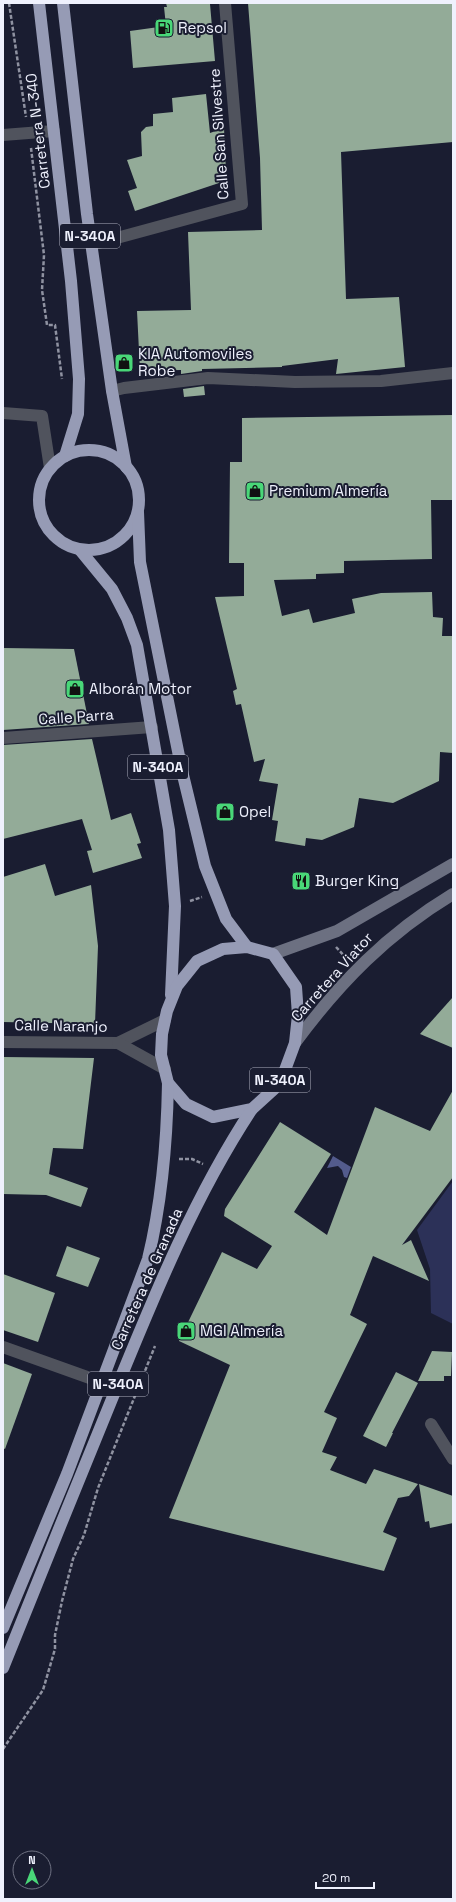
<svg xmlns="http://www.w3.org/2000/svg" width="456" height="1902" font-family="'Space Grotesk',sans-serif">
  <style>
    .green { fill: #2c3158 }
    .water { fill: #535b8c }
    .building { fill: #93ab98 }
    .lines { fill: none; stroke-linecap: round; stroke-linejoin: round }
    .path { stroke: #8f92a1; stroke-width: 2.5; stroke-dasharray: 4 2; stroke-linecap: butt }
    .street { stroke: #50535d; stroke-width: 12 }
    .secondary { stroke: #6c7081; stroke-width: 12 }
    .highway { stroke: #969bb5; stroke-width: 12 }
    .labels { text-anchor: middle; stroke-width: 4; stroke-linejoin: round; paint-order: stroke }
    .shield { fill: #1a1d31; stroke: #afb1c0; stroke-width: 1 }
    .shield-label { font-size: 14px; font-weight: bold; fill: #eff1fd }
    .poi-label { font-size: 15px; fill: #eff1fd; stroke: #1a1d31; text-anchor: start }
    .street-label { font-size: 15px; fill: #eff1fd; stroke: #1a1d31 }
  </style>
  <rect width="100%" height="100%" fill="#1a1d31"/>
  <path class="green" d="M453,1181V1324L431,1313L430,1269L417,1230Z"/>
  <path class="water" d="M333,1156L351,1167L347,1178L344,1177L342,1170L338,1166L327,1168Z"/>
  <g class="building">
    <path d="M166,3L210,4L215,61L133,68L130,31L166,26L164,7H167Z"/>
    <path d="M248,3H453V142L341,152L346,299L399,297L405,367L336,374L338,359L282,366V367L202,369V371L181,374V370L140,371L137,311L191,310L188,232L262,230L260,158Z"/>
    <path d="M206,94L210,133L224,128L226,174L222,182L135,211L128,191L137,188L127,160L142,156L141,132L146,127L153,126V114L173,112L172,98Z"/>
    <path d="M204,386L205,395L184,397L183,389Z"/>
    <path d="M453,415V500H431L432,559L344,561V573L316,574V579L274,580L282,616L309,609L313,623L355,613L352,599L381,593L432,592L433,617L443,618L442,636H453V753L440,752L439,781L393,803L359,798L354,827L322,840L306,838L305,846L275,841L278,821L272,820L278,784L259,781L265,759L254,762L241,704L236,705L233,691L237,689L215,597L244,596V563H229L230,462H242V418Z"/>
    <path d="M3,648L74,649L89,724L3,730Z"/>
    <path d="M92,739L111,820L131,813L141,843L137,844L142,858L93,873L87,851L92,850L82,819L3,839V745Z"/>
    <path d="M45,864L55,896L91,885L98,946L95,1024L3,1022V877Z"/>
    <path d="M453,997V1048L420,1034Z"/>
    <path d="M3,1057L94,1058L83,1149L53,1148L49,1174L88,1188L81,1207L46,1195L3,1194Z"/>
    <path d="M453,1090V1177L402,1245L411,1240L429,1281L373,1256L350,1315L367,1324L324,1412L337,1418L322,1452L337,1457L330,1470L366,1484L374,1469L418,1484L409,1496L398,1498L383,1532L397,1538L384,1571L169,1518L230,1365L179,1341L222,1252L257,1269L272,1246L224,1216L225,1209L280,1122L331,1154L294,1212L327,1235L375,1107L430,1131Z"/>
    <path d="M67,1246L100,1258L88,1287L56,1276Z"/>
    <path d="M3,1274L55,1293L38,1342L3,1330Z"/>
    <path d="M432,1351L452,1352L451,1376H444V1381H418Z"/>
    <path d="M3,1363L32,1374L5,1449L3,1448Z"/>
    <path d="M396,1372L418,1383L392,1433H393L386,1447L363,1436Z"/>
    <path d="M419,1484L453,1496V1523L430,1528L429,1521L425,1522Z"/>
  </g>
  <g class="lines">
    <g class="path">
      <path d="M9,3L26,117"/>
      <path d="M31,148L44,255L42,290L47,325H55L62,379"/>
      <path d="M190,901L202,897"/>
      <path d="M336,947L347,959"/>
      <path d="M179,1159H192L203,1164"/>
      <path d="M3,1749L43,1690L55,1649V1635L62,1601L73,1559L84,1535L98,1488L155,1346"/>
    </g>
    <g class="street">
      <path d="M3,135L54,131"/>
      <path d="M91,245L242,204L225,3"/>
      <path d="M112,391L124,388L208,378L295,382L381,381L453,373"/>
      <path d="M3,413L42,416L50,468"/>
      <path d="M3,738L152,727"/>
      <path d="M3,1042L118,1043L165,1020"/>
      <path d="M118,1043L165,1069"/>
      <path d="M3,1347L101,1382"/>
      <path d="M431,1424L453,1459"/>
    </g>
    <g class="secondary">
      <path d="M273,954L337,931L453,864"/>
      <path d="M295,1043C340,982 387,934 453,894"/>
    </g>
    <g class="highway">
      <path d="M39,3L71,281L79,379L78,414L65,456"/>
      <path d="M63,3L87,214L112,391L126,467"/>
      <circle cx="89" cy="500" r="50"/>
      <path d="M138,512L140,562L182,771L205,866L226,919L247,947"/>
      <path d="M80,550L112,589L127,618L137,645L169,830L175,906L171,995"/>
      <path d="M247,947L273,954L296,987L298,1015L295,1043L285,1070L274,1089L252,1109L213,1117L186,1104L168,1083L161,1055L162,1034L167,1011L177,986L197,961L223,949Z"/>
      <path d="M3,1628L67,1474L148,1259C162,1201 167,1142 168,1083"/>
      <path d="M3,1668C39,1577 77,1485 114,1394C154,1296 194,1197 252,1109"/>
    </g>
  </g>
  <defs>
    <symbol id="fuel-square" viewBox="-11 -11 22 22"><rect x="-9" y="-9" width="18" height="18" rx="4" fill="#49d778" stroke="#1a1d31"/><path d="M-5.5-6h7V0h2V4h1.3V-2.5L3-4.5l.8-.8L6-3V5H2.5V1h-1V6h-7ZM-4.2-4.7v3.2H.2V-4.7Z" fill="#111"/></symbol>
    <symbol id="shop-square" viewBox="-11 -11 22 22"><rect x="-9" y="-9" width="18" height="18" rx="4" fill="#49d778" stroke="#1a1d31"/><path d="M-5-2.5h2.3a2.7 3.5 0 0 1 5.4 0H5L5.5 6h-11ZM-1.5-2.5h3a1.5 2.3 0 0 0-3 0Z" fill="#111"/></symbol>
    <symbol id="restaurant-square" viewBox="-11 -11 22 22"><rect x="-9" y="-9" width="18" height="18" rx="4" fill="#49d778" stroke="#1a1d31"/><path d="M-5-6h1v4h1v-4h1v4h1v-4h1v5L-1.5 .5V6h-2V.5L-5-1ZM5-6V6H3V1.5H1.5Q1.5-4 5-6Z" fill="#111"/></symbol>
  </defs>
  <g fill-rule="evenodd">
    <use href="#fuel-square" x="153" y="17" width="22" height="22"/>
    <use href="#shop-square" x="113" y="352" width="22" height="22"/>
    <use href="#shop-square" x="244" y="480" width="22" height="22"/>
    <use href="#shop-square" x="64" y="678" width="22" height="22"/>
    <use href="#shop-square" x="214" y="801" width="22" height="22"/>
    <use href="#restaurant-square" x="290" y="870" width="22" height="22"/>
    <use href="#shop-square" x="175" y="1320" width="22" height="22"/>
  </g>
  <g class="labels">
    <g class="shield">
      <rect x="60" y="224" width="60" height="24" rx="3"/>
      <rect x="128" y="755" width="60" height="24" rx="3"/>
      <rect x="250" y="1068" width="60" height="24" rx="3"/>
      <rect x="88" y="1372" width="60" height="24" rx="3"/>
    </g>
    <g class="shield-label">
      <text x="90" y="241">N-340A</text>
      <text x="158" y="772">N-340A</text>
      <text x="280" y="1085">N-340A</text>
      <text x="118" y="1389">N-340A</text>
    </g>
    <g class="poi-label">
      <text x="178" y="33">Repsol</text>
      <text x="138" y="359">KIA Automoviles<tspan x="138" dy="17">Robe</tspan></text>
      <text x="269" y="496">Premium Almería</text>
      <text x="89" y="694">Alborán Motor</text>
      <text x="239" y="817">Opel</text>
      <text x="315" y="886">Burger King</text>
      <text x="200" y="1336">MGI Almería</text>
    </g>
    <g class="street-label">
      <text transform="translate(38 131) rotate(-97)" y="5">Carretera N-340</text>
      <text transform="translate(219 134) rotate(-94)" y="5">Calle San Silvestre</text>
      <text transform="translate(76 717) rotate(-4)" y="5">Calle Parra</text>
      <text transform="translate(332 977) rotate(-48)" y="5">Carretera Viator</text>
      <text transform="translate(61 1026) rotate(1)" y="5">Calle Naranjo</text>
      <text transform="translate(147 1279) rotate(-66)" y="5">Carretera de Granada</text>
    </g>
  </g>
  <rect width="456" height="1902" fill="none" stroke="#eff1fd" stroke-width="8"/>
  <g transform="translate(32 1870)"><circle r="19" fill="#1a1d31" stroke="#6f7283"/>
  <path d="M0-3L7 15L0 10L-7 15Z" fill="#49d778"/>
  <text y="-6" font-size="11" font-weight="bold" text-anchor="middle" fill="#eff1fd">N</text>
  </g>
  <path d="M316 1882v6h58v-6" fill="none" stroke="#eff1fd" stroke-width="2"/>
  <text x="322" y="1882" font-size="12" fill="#eff1fd" stroke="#1a1d31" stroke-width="3" paint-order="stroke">20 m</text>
</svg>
